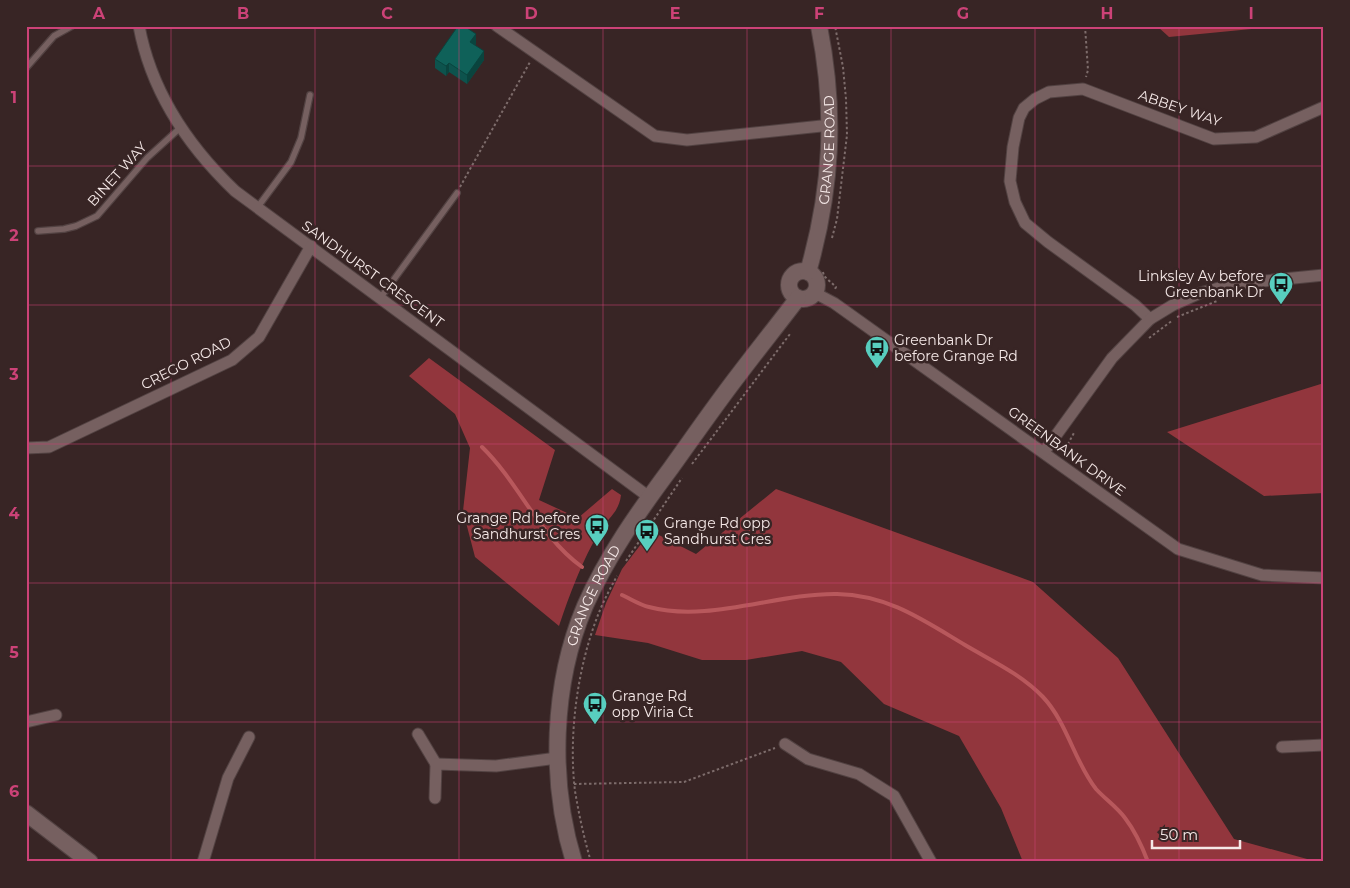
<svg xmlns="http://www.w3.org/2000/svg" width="1350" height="888" font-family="Montserrat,sans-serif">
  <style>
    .forest { fill: #92363d }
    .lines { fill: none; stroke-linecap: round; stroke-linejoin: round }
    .stream { stroke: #b8585c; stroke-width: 4 }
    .lane-casing { stroke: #524242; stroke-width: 8 }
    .street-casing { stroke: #524242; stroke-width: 13 }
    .secondary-casing { stroke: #524242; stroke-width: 18 }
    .path { stroke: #7d6c6b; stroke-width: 2; stroke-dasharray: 2.5 2.5; stroke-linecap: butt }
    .lane { stroke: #766060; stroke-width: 5.5 }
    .street { stroke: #766060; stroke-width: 11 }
    .secondary { stroke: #766060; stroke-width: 16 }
    .wall { fill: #0d534d }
    .shaded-wall { fill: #0a443e }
    .building { fill: #0f6159; stroke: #0a443e }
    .grid { fill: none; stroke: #cc4277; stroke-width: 1; stroke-opacity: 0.55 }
    .labels { text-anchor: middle; stroke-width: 5; stroke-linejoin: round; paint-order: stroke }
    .street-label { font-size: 14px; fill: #f5e8e7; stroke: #382525 }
    .poi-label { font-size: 14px; fill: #f5e8e7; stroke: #382525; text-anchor: start }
    .neatline { fill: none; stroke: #cc4277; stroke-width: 2 }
    .grid-label { font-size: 16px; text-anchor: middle; font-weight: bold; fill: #cc4277 }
  </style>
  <rect width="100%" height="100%" fill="#382525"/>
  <g class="forest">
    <path d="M1157,26H1281L1169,37Z"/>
    <path d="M429,358L555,450L539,500L578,518L612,489L621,495C619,512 609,517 600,531C583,558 569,596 559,626L475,557L463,511L470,448L455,414L409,376Z"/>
    <path d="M1324,383V493L1264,496L1167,432Z"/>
    <path d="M776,489L1033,582L1118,658L1234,839L1318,862H1023L1001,808L959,736L884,704L841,662L802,651L746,660H702L648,643L595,635L606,603L622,569L651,531L696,554Z"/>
  </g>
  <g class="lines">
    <g class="stream">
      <path d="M482,447C520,484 539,536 582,567"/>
      <path d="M622,595C631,599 640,605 649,607C709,623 776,593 837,594C888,595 923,620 965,645C992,661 1021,674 1043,697C1068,724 1074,761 1096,789C1105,799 1117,807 1125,818C1135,831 1142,846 1148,862"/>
    </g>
    <defs>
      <g id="lane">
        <path d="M26,68L54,36L72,26"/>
        <path d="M257,208L291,162L301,138L310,95"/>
        <path d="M38,231L64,229L76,226L97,216L147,158L180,128"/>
        <path d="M381,297L457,193"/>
      </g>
      <g id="street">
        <path d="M139,26C151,91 188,146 235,191L649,497"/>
        <path d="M497,26L655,136L687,140L831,125"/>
        <path d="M815,293L834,303L1178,549L1262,575L1324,578"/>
        <path d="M1150,319L1135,305L1048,242L1025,223L1015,202L1010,181L1013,147L1019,118L1024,108L1035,99L1049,92L1083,89L1214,139L1256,137L1324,107"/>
        <path d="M26,448L49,447L232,360L259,337L311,246"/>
        <path d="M1044,452L1112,358L1150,319L1173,305L1200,293L1234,284L1324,275"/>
        <path d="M26,722L56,715"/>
        <path d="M418,734L436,764"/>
        <path d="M785,744L808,759L859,774L894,796L931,862"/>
        <path d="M1282,747L1324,745"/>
        <path d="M435,798L436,764L496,766L557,758"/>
        <path d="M203,862L228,778L249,737"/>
      </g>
      <g id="secondary">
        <circle cx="803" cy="285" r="14"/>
        <path id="s1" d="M808,272C832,188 836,112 819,26"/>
        <path d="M26,813L90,862"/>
        <path id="s2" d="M574,862C549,781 552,684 585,606C607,556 639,511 671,468C694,436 716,404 740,373C759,348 779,323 798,298"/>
      </g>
    </defs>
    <use href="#lane" class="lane-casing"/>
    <use href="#street" class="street-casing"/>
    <use href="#secondary" class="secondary-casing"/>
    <g class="path">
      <path d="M1085,26L1088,70L1086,77"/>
      <path d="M460,187L530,62"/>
      <path d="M832,238L837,219L847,135L846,99L843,67L835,26"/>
      <path d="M823,272L824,276L836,287L834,291"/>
      <path d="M1231,298L1249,295"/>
      <path d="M1177,317L1217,301"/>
      <path d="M1149,338L1173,320"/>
      <path d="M1063,453L1075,431"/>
      <path d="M692,464L790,334"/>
      <path d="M626,561L682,478"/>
      <path d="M574,784L684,782L775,748"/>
      <path d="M591,862C584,838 579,815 575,791C568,734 578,663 600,610C605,598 611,587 617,576"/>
    </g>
    <use href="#lane" class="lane"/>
    <use href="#street" class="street"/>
    <use href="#secondary" class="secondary"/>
  </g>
  <path class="wall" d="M476,44L475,45L484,60L467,84L449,72L446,76L435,68V59Z"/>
  <g class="shaded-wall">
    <path d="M476,34V44L470,51V42Z"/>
    <path d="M484,51V60L467,84V75Z"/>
    <path d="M449,63V72L446,76V66Z"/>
  </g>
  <path class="building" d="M458,26H464L476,34L470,42L484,51L467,75L449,63L446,66L435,59Z"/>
  <path class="grid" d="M171,26V862M315,26V862M459,26V862M603,26V862M747,26V862M891,26V862M1035,26V862M1179,26V862M26,166H1324M26,305H1324M26,444H1324M26,583H1324M26,722H1324"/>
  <defs>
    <symbol id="bus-pin" viewBox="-11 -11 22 30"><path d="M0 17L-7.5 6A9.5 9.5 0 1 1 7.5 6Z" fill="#58cebf" stroke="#382525"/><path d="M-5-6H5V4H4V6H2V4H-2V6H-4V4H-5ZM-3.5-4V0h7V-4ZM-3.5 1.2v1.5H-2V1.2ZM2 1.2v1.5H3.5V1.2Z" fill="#111"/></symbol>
  </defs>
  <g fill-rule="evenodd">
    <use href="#bus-pin" x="1267" y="270" width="28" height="38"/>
    <use href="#bus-pin" x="863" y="334" width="28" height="38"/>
    <use href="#bus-pin" x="583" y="512" width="28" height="38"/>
    <use href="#bus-pin" x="633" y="517" width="28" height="38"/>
    <use href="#bus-pin" x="581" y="690" width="28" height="38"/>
  </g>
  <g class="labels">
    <g class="street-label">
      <text transform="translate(1180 108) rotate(19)" y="5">ABBEY WAY</text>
      <text dy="5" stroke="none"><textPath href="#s1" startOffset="124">GRANGE ROAD</textPath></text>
      <text transform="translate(117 174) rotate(-48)" y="5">BINET WAY</text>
      <text transform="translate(373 274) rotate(36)" y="5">SANDHURST CRESCENT</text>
      <text transform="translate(186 363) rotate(-27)" y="5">CREGO ROAD</text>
      <text transform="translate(1067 451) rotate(36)" y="5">GREENBANK DRIVE</text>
      <text dy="5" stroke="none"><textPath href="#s2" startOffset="274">GRANGE ROAD</textPath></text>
    </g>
    <g class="poi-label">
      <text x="1264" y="281" text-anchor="end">Linksley Av before<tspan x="1264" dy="16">Greenbank Dr</tspan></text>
      <text x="894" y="345">Greenbank Dr<tspan x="894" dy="16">before Grange Rd</tspan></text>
      <text x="580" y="523" text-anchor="end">Grange Rd before<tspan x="580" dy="16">Sandhurst Cres</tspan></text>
      <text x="664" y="528">Grange Rd opp<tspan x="664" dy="16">Sandhurst Cres</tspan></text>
      <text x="612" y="701">Grange Rd<tspan x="612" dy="16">opp Viria Ct</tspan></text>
    </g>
  </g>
  <rect width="1350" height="888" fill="none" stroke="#382525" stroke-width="55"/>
  <path d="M1152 840v8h88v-8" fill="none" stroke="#f5e8e7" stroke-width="2.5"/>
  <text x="1160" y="840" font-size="15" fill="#f5e8e7" stroke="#382525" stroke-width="4" paint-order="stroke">50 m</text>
  <rect x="28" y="28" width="1294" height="832" class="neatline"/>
  <g class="grid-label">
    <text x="99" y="19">A</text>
    <text x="243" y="19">B</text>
    <text x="387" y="19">C</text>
    <text x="531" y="19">D</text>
    <text x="675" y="19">E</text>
    <text x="819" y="19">F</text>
    <text x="963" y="19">G</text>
    <text x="1107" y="19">H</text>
    <text x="1251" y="19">I</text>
    <text x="14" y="103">1</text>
    <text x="14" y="241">2</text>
    <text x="14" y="380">3</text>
    <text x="14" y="519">4</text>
    <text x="14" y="658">5</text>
    <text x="14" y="797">6</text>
  </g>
</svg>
